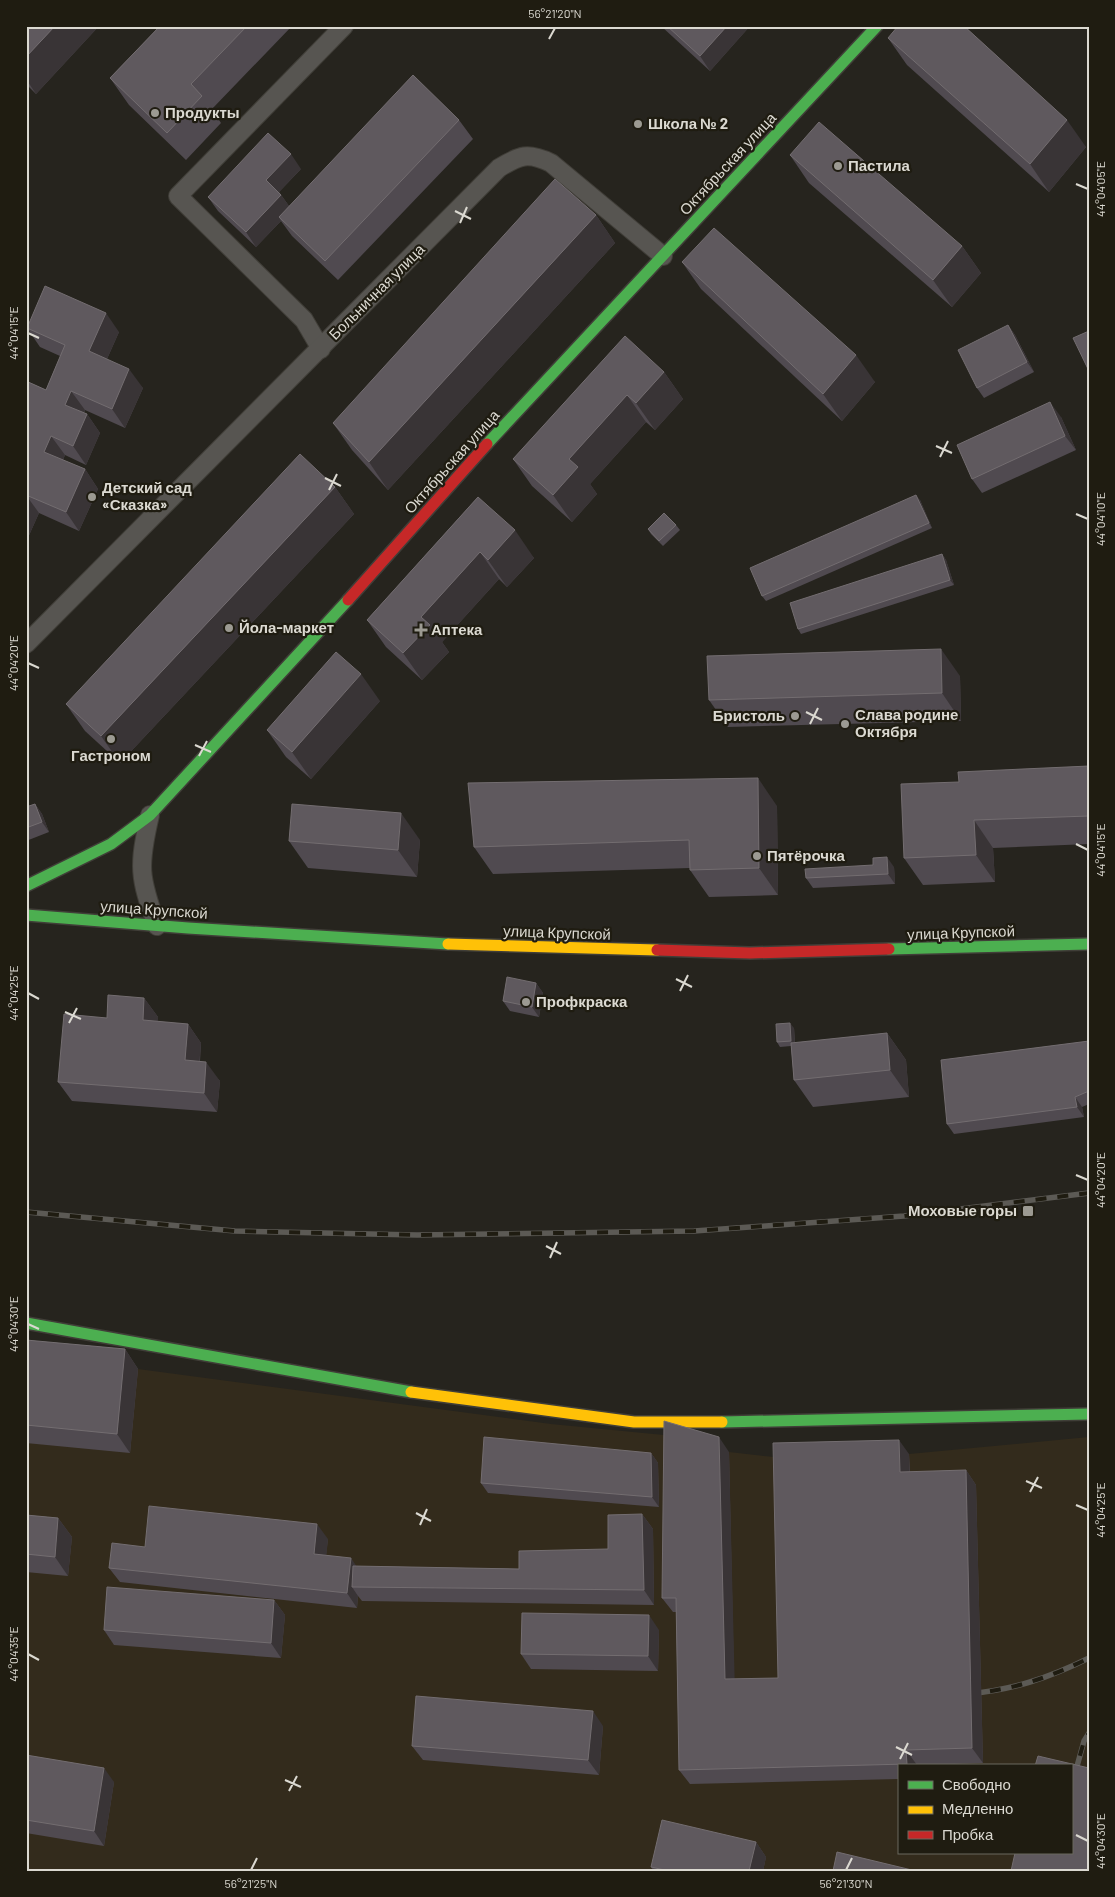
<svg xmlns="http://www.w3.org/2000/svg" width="1115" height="1897" font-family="Barlow,sans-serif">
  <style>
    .industrial { fill: #332b1c; fill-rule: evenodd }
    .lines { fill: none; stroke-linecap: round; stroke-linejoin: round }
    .street-casing { stroke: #403e38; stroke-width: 20 }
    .fast-casing { stroke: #403e38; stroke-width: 14 }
    .slow-casing { stroke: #403e38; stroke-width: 14 }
    .jam-casing { stroke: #403e38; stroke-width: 14 }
    .street { stroke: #575551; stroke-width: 18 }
    .fast { stroke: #4caf50; stroke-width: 11 }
    .slow { stroke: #ffc107; stroke-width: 11 }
    .jam { stroke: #c62828; stroke-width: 11 }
    .rail-casing { stroke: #5c5a55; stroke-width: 5.5 }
    .rail { stroke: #1f1c11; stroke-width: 4; stroke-dasharray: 11; stroke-linecap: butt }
    .wall { fill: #504a50 }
    .shaded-wall { fill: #393436 }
    .building { fill: #5f595e; stroke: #736d70 }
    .ticks { fill: none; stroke: #dbd9d1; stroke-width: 2 }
    .poi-dot { fill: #9c9a92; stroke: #1f1c11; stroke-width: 2 }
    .labels { text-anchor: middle; stroke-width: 4.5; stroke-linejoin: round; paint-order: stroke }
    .poi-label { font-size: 15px; font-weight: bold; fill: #dbd9d1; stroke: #1f1c11; text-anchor: start }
    .street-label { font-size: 15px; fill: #dbd9d1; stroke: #1f1c11 }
    .neatline { fill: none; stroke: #dbd9d1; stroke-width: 2 }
    .ticks-label { font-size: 12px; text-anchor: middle; fill: #dbd9d1 }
  </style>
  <rect width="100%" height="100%" fill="#26241e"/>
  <path class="industrial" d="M26,1358L138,1369L551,1424L674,1436L729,1452L783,1458L909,1454L1089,1437V1871H26ZM899,1766H1071V1853H899Z"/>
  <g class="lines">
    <defs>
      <g id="street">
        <path d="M321,349L304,320L178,196L344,26"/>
        <path d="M26,644L499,168C520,155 528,152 551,163L663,256"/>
        <path d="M150,815C138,866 139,877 157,926"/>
      </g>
      <g id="fast">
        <path d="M487,444L877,26"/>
        <path d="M26,886L111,844L150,815L348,600"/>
        <path d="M26,915L188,928L448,944"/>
        <path d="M889,949L1089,944"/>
        <path d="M26,1323L411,1392"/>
        <path d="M722,1422L1089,1414"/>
      </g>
      <g id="slow">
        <path d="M448,944L657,950"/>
        <path d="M411,1392L634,1422H722"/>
      </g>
      <g id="jam">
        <path d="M348,600L487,444"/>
        <path d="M657,950L750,953L889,949"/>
      </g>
    </defs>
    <use href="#street" class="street-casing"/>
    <use href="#fast" class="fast-casing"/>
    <use href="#slow" class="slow-casing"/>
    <use href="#jam" class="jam-casing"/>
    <use href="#street" class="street"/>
    <use href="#fast" class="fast"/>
    <use href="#slow" class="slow"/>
    <use href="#jam" class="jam"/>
    <defs>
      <g id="rail">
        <path d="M26,1212L235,1231L417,1235L694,1231L904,1216L1089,1193"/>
        <path d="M968,1694C1012,1690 1049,1678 1089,1658"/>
        <path d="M1074,1777L1084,1741L1089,1733"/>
      </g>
    </defs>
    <use href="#rail" class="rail-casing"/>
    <use href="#rail" class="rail"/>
  </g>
  <g class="wall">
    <path d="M26,26H99L36,94L26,84Z"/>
    <path d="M160,26H292L212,109L221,123L186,160L129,105L110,78Z"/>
    <path d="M661,26H750L710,71Z"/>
    <path d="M888,38L1086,147L1049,192L907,65Z"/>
    <path d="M459,120L473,139L338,280L292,236L281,221L256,247L218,211L208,197L301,169L279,192L289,206Z"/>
    <path d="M790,155L962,246L981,273L952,307L809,183Z"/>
    <path d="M596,215L615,243L388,490L352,450L333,423Z"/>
    <path d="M682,262L875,382L842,421L701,289Z"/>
    <path d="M1008,325L1015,335L1034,372L984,398L977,388Z"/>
    <path d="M27,328L119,332L107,359L143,388L125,428L85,410L84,413L87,414L100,433L86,465L65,455L63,460L85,469L98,489L79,531L39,513L26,542V381L46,390L60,356L40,347Z"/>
    <path d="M664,372L683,399L655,430L646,422L590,484L597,494L572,522L532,486L513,459Z"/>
    <path d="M1061,417L1076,450L982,493L972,479Z"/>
    <path d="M335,487L354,514L120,763L85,731L66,704Z"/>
    <path d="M478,497L534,558L507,587L499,579L442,642L449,652L422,680L386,647L367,620Z"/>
    <path d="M920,500L932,528L766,601L762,596Z"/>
    <path d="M676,525L680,530L663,546L651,534L648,529Z"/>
    <path d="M942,554L946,560L954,585L801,634L798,629Z"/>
    <path d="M960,676L961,721L728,727L709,700Z"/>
    <path d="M380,701L311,779L286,757L267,730Z"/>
    <path d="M1089,766V844L993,848L995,882L923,885L904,858L959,782Z"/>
    <path d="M35,804L42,814L49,832L26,841V807Z"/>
    <path d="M777,806L778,895L709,897L690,870V868L493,874L474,847Z"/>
    <path d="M420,840L417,877L308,868L289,841Z"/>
    <path d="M894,867L895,884L813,888L806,878Z"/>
    <path d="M536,983L543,993L539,1017L510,1011L503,1001Z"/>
    <path d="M144,998L158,1017L157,1022L188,1024L201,1043L200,1061L220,1081L217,1112L72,1101L58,1082L107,1018Z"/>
    <path d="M794,1028L795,1043L887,1033L906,1060L909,1097L813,1107L794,1080L791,1046L780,1047L777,1042Z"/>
    <path d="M1089,1041V1104L1082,1107L1084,1117L954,1134L947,1124Z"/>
    <path d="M26,1340L125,1349L138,1369L130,1453L26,1443Z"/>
    <path d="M729,1452L734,1679L778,1678L909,1454L910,1472L966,1470L976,1485L983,1763L899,1766V1779L690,1784L679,1770L676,1612H673L662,1598Z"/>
    <path d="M651,1453L658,1463L659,1507L488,1493L481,1483Z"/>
    <path d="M642,1514L653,1529L654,1605L362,1601L358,1596L357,1608L120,1582L109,1568L145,1547L328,1539L326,1555L356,1566L519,1569L608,1549Z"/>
    <path d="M26,1515L58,1518L72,1537L68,1576L26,1572Z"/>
    <path d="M274,1600L285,1615L281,1658L114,1645L104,1630Z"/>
    <path d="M659,1630L658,1671L531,1669L521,1654Z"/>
    <path d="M603,1726L599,1775L423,1760L412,1746Z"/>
    <path d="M26,1755L114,1782L104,1846L26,1833Z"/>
    <path d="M756,1842L766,1857L763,1871H654L651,1867Z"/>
  </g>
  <g class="shaded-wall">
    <path d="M55,26H99L36,94L26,79V57Z"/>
    <path d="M727,26H750L710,71L700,56Z"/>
    <path d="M1067,120L1086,147L1049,192L1030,164Z"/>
    <path d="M291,154L301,169L276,195L266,180Z"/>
    <path d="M281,195L292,210L279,217L281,221L256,247L246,232Z"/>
    <path d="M596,215L615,243L388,490L369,462Z"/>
    <path d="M962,246L981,273L952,307L933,280Z"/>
    <path d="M106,313L119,332L102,370L89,351Z"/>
    <path d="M1008,325L1015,335L1034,372L1027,362Z"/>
    <path d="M856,355L875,382L842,421L823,394Z"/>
    <path d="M129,369L143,388L125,428L112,409Z"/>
    <path d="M664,372L683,399L655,430L636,403Z"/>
    <path d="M71,391L85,410L79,424L65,405Z"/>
    <path d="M627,395L646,422L590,484L597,494L572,522L553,495L569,459Z"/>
    <path d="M1050,402L1061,417L1076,450L1065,436Z"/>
    <path d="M87,414L100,433L86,465L73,446Z"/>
    <path d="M51,436L65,455L58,471L44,452Z"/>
    <path d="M85,469L98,489L79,531L66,512Z"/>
    <path d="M335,487L354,514L120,763L101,736Z"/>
    <path d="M26,495L39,513L26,542Z"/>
    <path d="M916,495L920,500L932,528L929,523Z"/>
    <path d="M515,530L534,558L507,587L488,560Z"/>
    <path d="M480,552L499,579L442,642L449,652L422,680L403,653L421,617Z"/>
    <path d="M942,554L946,560L954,585L950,580Z"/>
    <path d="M941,649L960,676L961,721L942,693Z"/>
    <path d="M361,674L380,701L311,779L292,752Z"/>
    <path d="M758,778L777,806L778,895L759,868Z"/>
    <path d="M35,804L42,814L49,832L42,822Z"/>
    <path d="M401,813L420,840L417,877L398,850Z"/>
    <path d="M974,820L993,848L995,882L976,855Z"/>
    <path d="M887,857L894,867L895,884L888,874Z"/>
    <path d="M536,983L543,993L539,1017L532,1007Z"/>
    <path d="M144,998L158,1017L156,1040L143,1020Z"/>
    <path d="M790,1023L794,1028L795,1046L791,1041Z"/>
    <path d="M188,1024L201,1043L198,1079L185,1060Z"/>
    <path d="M887,1033L906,1060L909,1097L890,1070Z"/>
    <path d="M206,1062L220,1081L217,1112L204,1093Z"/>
    <path d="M1075,1097L1082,1107L1084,1117L1077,1107Z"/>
    <path d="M125,1349L138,1369L130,1453L117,1434Z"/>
    <path d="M719,1437L729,1452L735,1694L725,1679Z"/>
    <path d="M899,1440L909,1454L910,1487L900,1472Z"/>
    <path d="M651,1453L658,1463L659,1507L652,1497Z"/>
    <path d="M966,1470L976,1485L983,1763L972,1748Z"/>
    <path d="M642,1514L653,1529L654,1605L644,1590Z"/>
    <path d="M58,1518L72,1537L68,1576L55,1557Z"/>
    <path d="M317,1524L328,1539L325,1569L314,1554Z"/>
    <path d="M351,1558L361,1573L352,1587L358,1596L357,1608L347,1593Z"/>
    <path d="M274,1600L285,1615L281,1658L271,1643Z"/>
    <path d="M649,1615L659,1630L658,1671L648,1656Z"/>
    <path d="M593,1711L603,1726L599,1775L588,1760Z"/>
    <path d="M906,1750L917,1765V1766H908L907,1764Z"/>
    <path d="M104,1768L114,1782L104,1846L94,1831Z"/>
    <path d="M756,1842L766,1857L763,1871H749Z"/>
  </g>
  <g class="building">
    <path d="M26,26H55L26,57Z"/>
    <path d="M160,26H247L191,84L202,96L167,133L110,78Z"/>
    <path d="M667,26H727L700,56Z"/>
    <path d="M898,26H964L1067,120L1030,164L888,38Z"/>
    <path d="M413,75L459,120L325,261L279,217Z"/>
    <path d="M819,122L962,246L933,280L790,155Z"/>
    <path d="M268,133L291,154L266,180L281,195L246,232L208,197Z"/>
    <path d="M555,179L596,215L369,462L333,423Z"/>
    <path d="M714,228L856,355L823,394L682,262Z"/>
    <path d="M45,286L106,313L89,351L129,369L112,409L71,391L65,405L87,414L73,446L51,436L44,452L85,469L66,512L26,495V381L46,390L65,345L27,328Z"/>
    <path d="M1008,325L1027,362L977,388L958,350Z"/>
    <path d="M1089,331V371L1073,338Z"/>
    <path d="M625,336L664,372L636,403L627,395L569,459L578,467L553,495L513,459Z"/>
    <path d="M1050,402L1065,436L972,479L957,445Z"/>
    <path d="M300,454L335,487L101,736L66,704Z"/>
    <path d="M916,495L929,523L762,596L750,568Z"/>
    <path d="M478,497L515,530L488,560L480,552L421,617L430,625L403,653L367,620Z"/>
    <path d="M664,513L676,525L659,541L648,529Z"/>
    <path d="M942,554L950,580L798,629L790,603Z"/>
    <path d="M941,649L942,693L709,700L707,656Z"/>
    <path d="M336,652L361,674L292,752L267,730Z"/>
    <path d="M1089,766V816L974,820L976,855L904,858L901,784L959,782L958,772Z"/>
    <path d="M758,778L759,868L690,870L689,840L474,847L468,783Z"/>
    <path d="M35,804L42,822L26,828V807Z"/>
    <path d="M292,804L401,813L398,850L289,841Z"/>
    <path d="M887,857L888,874L806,878L805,869L873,865V858Z"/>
    <path d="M507,977L536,983L532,1007L503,1001Z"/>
    <path d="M108,995L144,998L143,1020L188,1024L185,1060L206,1062L204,1093L58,1082L64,1014L107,1018Z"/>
    <path d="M790,1023L791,1041L777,1042L776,1024Z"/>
    <path d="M887,1033L890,1070L794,1080L791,1043Z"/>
    <path d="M1089,1041V1091L1075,1097L1077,1107L947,1124L941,1060Z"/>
    <path d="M26,1340L125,1349L117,1434L26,1425Z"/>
    <path d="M664,1421L719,1437L725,1679L778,1678L773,1443L899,1440L900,1472L966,1470L972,1748L906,1750L907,1764L679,1770L676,1598H662Z"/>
    <path d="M484,1437L651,1453L652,1497L481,1483Z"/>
    <path d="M149,1506L317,1524L314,1554L351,1558L347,1593L109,1568L112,1543L145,1547Z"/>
    <path d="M642,1514L644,1590L352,1587L353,1566L519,1569V1551L608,1549V1515Z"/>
    <path d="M26,1515L58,1518L55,1557L26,1554Z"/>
    <path d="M107,1587L274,1600L271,1643L104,1630Z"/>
    <path d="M522,1613L649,1615L648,1656L521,1654Z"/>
    <path d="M416,1696L593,1711L588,1760L412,1746Z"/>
    <path d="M26,1755L104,1768L94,1831L26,1820Z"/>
    <path d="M1038,1756L1089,1768V1871H1011L1015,1853H1071V1766H1035Z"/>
    <path d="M662,1820L756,1842L749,1871H669L651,1867Z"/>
    <path d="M837,1852L916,1871H833Z"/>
  </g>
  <path class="ticks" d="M549,39L555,28M1076,184L1088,189M455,211L471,219M460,223L467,207M28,333L39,338M936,446L952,453M940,457L948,441M325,478L341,486M329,490L337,474M1076,514L1088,519M28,663L39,668M806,712L822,720M810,724L818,708M195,745L211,752M199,756L207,741M1076,844L1088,850M676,979L692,987M680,991L688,975M28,993L39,999M65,1012L81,1019M69,1023L77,1008M1076,1175L1088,1180M546,1246L561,1254M550,1258L557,1242M28,1324L39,1329M1026,1481L1042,1488M1030,1492L1038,1477M1076,1505L1088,1510M416,1513L431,1521M420,1525L427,1509M28,1654L39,1660M896,1747L912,1755M900,1759L908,1743M285,1780L301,1787M289,1791L297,1776M1076,1835L1088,1841M251,1870L257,1858M846,1870L852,1858"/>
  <g class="poi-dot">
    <circle cx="155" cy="113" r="5"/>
    <circle cx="638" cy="124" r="5"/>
    <circle cx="838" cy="166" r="5"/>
    <circle cx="92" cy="497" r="5"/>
    <circle cx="229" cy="628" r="5"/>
    <path d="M418.5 622.5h5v5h5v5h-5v5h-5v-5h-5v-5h5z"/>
    <circle cx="795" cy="716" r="5"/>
    <circle cx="845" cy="724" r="5"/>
    <circle cx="111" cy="739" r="5"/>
    <circle cx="757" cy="856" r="5"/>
    <circle cx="526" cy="1002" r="5"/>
    <rect x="1022" y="1205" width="12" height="12" rx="2.5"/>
  </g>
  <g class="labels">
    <g class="poi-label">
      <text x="165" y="118">Продукты</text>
      <text x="648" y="129">Школа № 2</text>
      <text x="848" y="171">Пастила</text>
      <text x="102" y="493">Детский сад<tspan x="102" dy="17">«Сказка»</tspan></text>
      <text x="239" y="633">Йола-маркет</text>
      <text x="431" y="635">Аптека</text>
      <text x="855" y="720">Слава родине<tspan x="855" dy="17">Октября</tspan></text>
      <text x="785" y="721" text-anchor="end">Бристоль</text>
      <text x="111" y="761" text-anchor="middle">Гастроном</text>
      <text x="767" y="861">Пятёрочка</text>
      <text x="536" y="1007">Профкраска</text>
      <text x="1017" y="1216" text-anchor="end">Моховые горы</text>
    </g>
    <g class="street-label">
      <text transform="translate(728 164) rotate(-47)" y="5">Октябрьская улица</text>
      <text transform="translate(377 292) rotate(-45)" y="5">Больничная улица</text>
      <text transform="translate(452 462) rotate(-48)" y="5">Октябрьская улица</text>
      <text transform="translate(154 910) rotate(4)" y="5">улица Крупской</text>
      <text transform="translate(557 933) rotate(2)" y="5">улица Крупской</text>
      <text transform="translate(961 933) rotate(-2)" y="5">улица Крупской</text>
    </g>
  </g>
  <rect width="1115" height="1897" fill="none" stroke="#1f1c11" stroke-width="55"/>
  <rect x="898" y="1764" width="175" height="90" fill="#1f1c11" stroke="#6a685e"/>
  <rect x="908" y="1781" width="25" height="8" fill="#4caf50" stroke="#6a685e"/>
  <text x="942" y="1790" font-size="15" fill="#dbd9d1">Свободно</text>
  <rect x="908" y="1806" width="25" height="8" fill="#ffc107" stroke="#6a685e"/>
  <text x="942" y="1814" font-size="15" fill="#dbd9d1">Медленно</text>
  <rect x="908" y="1831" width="25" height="8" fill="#c62828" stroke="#6a685e"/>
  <text x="942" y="1840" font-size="15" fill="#dbd9d1">Пробка</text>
  <rect x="28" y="28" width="1060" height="1842" class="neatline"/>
  <g class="ticks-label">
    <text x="555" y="18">56°21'20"N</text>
    <text transform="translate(1101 189) rotate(-90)" y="4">44°04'05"E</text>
    <text transform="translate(14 333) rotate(-90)" y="4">44°04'15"E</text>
    <text transform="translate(1101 519) rotate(-90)" y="4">44°04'10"E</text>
    <text transform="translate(14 663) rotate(-90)" y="4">44°04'20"E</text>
    <text transform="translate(1101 850) rotate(-90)" y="4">44°04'15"E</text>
    <text transform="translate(14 993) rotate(-90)" y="4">44°04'25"E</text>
    <text transform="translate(1101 1180) rotate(-90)" y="4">44°04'20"E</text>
    <text transform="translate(14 1324) rotate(-90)" y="4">44°04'30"E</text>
    <text transform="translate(1101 1510) rotate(-90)" y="4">44°04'25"E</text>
    <text transform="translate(14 1654) rotate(-90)" y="4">44°04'35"E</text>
    <text transform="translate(1101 1841) rotate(-90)" y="4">44°04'30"E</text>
    <text x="251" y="1888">56°21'25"N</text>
    <text x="846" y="1888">56°21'30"N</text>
  </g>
</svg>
